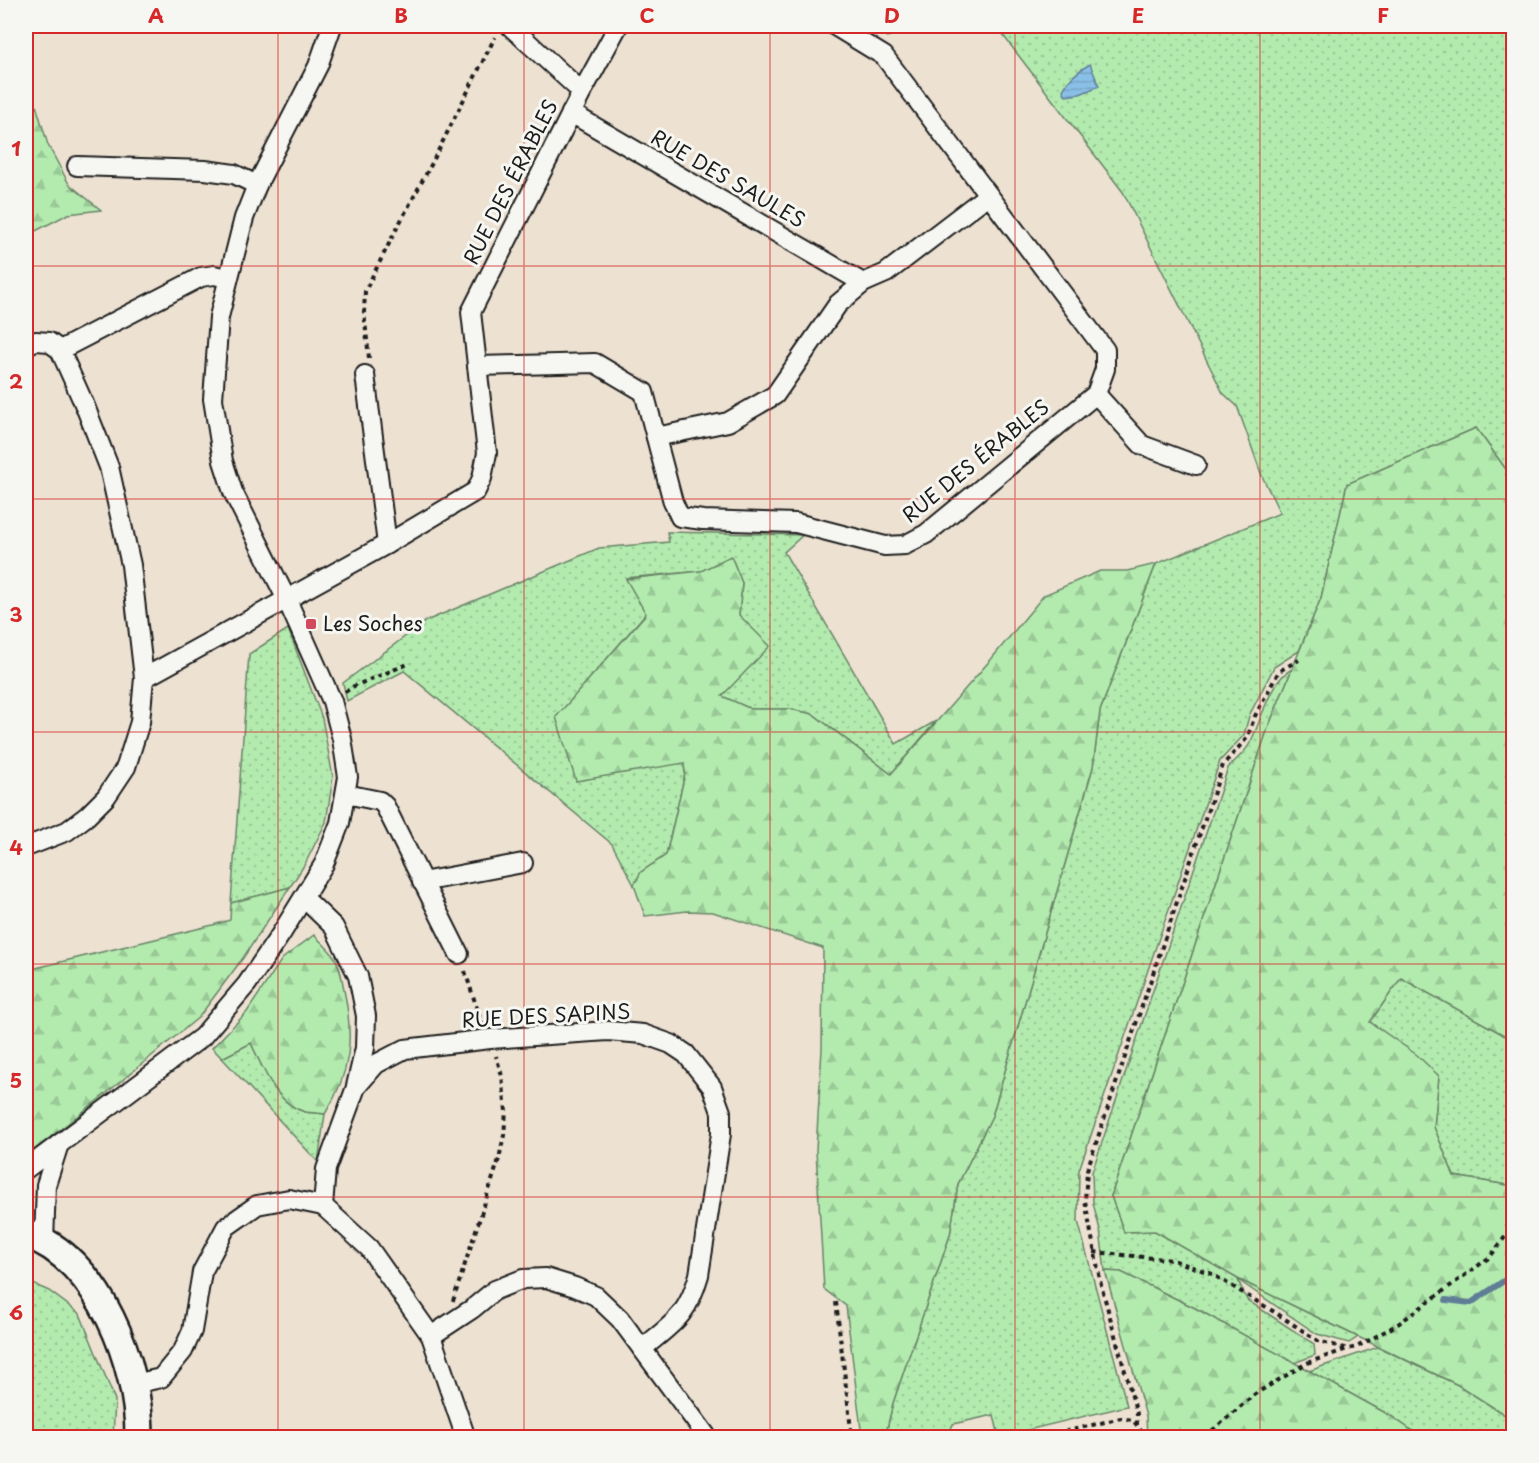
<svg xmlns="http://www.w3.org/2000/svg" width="1539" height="1463" font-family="'Playpen Sans',sans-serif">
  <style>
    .grass { fill: url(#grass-dots); stroke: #688466; stroke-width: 1.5 }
    .forest { fill: url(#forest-firs); stroke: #688466; stroke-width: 1.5 }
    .water { fill: url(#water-rules); stroke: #5e7e96; stroke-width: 1.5 }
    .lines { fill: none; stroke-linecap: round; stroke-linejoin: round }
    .stream { stroke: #5e7e96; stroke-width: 6 }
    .minor-casing { stroke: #1c1c1c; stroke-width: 22 }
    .secondary-casing { stroke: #1c1c1c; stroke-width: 32 }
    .path { stroke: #1c1c1c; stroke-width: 4; stroke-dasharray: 4.5 4.5; stroke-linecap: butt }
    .minor { stroke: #f6f6f2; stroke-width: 18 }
    .secondary { stroke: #f6f6f2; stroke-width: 27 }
    .grid { fill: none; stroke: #d62828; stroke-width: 1.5; stroke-opacity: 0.55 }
    .poi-dot { fill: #d1495b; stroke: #f6f6f2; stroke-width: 2 }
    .labels { text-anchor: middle; stroke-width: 6; stroke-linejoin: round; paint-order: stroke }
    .street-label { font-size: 20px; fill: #1c1c1c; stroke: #f6f6f2 }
    .poi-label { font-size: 20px; fill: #1c1c1c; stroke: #f6f6f2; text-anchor: start }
    .neatline { fill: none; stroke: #d62828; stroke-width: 2 }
    .grid-label { font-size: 20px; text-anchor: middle; font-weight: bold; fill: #d62828 }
  </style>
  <defs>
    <pattern id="grass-dots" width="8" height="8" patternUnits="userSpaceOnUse" patternTransform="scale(1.5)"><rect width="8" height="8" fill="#b3ebaf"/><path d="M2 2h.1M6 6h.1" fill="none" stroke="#99c996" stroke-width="1.8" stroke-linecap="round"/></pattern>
    <pattern id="forest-firs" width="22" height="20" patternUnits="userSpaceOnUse" patternTransform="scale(1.5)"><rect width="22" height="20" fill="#b3ebaf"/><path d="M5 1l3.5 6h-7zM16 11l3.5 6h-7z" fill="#99c996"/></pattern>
    <pattern id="water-rules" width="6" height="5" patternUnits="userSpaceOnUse" patternTransform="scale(1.5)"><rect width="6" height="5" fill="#8abfe7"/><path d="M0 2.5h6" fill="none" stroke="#76a4c6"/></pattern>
  </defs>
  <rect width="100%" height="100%" fill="#ede1d2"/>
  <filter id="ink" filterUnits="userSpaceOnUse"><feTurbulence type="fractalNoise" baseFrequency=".0167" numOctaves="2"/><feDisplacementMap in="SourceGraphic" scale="12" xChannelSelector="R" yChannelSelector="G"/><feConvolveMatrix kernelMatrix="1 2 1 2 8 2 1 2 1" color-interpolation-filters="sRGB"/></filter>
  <g filter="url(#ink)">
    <g class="grass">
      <path d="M996,26H1513V479L1476,428L1347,484L1321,598L1299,651L1274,667L1249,716L1244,735L1220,761L1079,1170L1078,1221L1127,1406L999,1437L994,1415L953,1424L948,1437L885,1438L893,1403L950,1235L958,1184L992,1116L1093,767L1100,711L1156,564L1280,513L1262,476L1237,406L1223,393L1123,192Z"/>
      <path d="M667,532L803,535L784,552L896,744L936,721L891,774L813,714L789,709H751L721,696L739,615L742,583L731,556L702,571L626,578L646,613L557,717L576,781L684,762L685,774L666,855L641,872L634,885L612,844L404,671L347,701L343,683L426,621L599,548L669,542Z"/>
      <path d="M288,629L322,718L333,777L326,822L305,864L290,887L231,903L249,654Z"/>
      <path d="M1292,669L1268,728L1111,1196L1124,1232L1155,1231L1238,1279L1358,1337L1349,1343L1317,1334L1238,1280L1247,1300L1314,1344L1315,1355L1294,1363L1195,1308L1121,1272L1105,1271L1100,1230L1093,1203L1092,1172L1228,768C1235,760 1246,752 1250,743C1262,720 1269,681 1292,669Z"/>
      <path d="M1401,978L1513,1040V1186L1454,1176L1434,1127L1439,1076L1370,1022Z"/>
      <path d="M251,1043C263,1068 277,1105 306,1112C312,1113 319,1113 325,1114L318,1162L222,1058Z"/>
      <path d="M26,1281L49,1291L80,1314L115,1400L113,1437H26Z"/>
      <path d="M1378,1347L1458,1385L1513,1420V1437H1421L1391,1416L1309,1371Z"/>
    </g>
    <g class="forest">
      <path d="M26,93L36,105L48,145L69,184L101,210L68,214L26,236Z"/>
      <path d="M1476,428L1513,479V1040L1401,978L1370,1022L1417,1055L1439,1076L1434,1127L1454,1176L1513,1186V1420L1458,1385L1238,1279L1155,1231L1124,1232L1111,1196L1268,728L1321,598L1347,484Z"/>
      <path d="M731,556L742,583L739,615L770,646L722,696L751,709H789L813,714L891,774L993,657L1044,595L1100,571H1127L1156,564L1100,711L1093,767L992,1116L958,1184L950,1235L893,1403L885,1437H862L846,1306L824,1289L816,1150L822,1049L823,948L713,912L687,911L645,916L634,885L641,872L666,855L685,774L684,763L576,781L556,717L646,614L626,579L701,571Z"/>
      <path d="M290,887L243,958L199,1017L98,1100L26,1156V978L32,969L213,925L230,920L231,903Z"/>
      <path d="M314,935C320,941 328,948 333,955C340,964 342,979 344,990C354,1037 351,1073 325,1114C319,1113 312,1113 306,1112C276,1105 263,1068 251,1043L222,1058L212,1048L247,1012L282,959Z"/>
      <path d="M1105,1271L1121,1272L1195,1308L1391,1416L1421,1437H1147L1146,1416Z"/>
    </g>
    <path class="water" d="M1090,64L1099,86L1080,94L1066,96L1063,90C1069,78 1079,70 1090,64Z"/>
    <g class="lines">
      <path class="stream" d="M1446,1300L1471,1303L1508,1278L1514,1276"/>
      <defs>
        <g id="minor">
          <path d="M510,26L582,92"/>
          <path d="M571,113L863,283"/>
          <path d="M77,166L205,170L234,174L257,185"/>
          <path d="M26,345L36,341L49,342L60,350L85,406L109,467L131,565L144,678L140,722L126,767L106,797L87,816L67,831L26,847"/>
          <path d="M60,350L201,277L214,275L228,278"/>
          <path d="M477,366L595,363L644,392L673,502L680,517L703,520L796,523L885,546L905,545L926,534L1096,394L1105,369V350L884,56L835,26"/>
          <path d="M365,375L387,544"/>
          <path d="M1096,394L1142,445L1196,465"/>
          <path d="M656,437L728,422L775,395L838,304L863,283L886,273L988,195"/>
          <path d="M144,678L387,544L476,491L482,478L487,453L471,312L582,92L618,26"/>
          <path d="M346,794L380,801L385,806L459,954"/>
          <path d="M422,882L523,863"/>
          <path d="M304,898L334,927L358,976L366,1016L365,1048L356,1086"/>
          <path d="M26,1169L202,1037L247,984L281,934L324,864L340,823L348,777L342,739L332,701L287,600L233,492L223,461L213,399L219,317L244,218L257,185L318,66L332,26"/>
          <path d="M323,1206L326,1169L356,1087L376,1064L405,1049L490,1039L608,1031L643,1034L671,1044L686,1054L712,1087L721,1112V1134L699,1275C687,1317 674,1322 642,1349"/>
          <path d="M323,1206L369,1248L431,1336L466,1438"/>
          <path d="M44,1242L46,1185L59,1144"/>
          <path d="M431,1336L472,1309L495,1290L523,1279L546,1278L575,1287L596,1296L620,1319L708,1438"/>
          <path d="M134,1384L161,1378L183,1351L192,1331L202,1272L226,1227L257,1205L289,1199L323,1206"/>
        </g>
        <path id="secondary" d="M26,1234C99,1258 140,1366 139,1438"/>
      </defs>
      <use href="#minor" class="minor-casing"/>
      <use href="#secondary" class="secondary-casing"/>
      <g class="path">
        <path d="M887,26L888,37"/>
        <path d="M369,358L364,312L365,291L398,226L432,163L495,37"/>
        <path d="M345,692L354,686L408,664"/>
        <path d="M465,971L482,1024"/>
        <path d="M1094,1252L1173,1260L1212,1274L1276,1313L1318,1341L1348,1349L1357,1347L1398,1324L1490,1257L1514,1225"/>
        <path d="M453,1301L499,1159L504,1135L506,1111L502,1076L496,1056"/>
        <path d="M836,1302L852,1438"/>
        <path d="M1137,1425V1414L1101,1285L1085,1201L1087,1170L1223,765L1247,738L1255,716L1279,671L1299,660"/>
        <path d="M1039,1438L1121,1418L1133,1420L1142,1432L1141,1438"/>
        <path d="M1207,1438L1213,1430L1255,1394L1307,1363L1347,1349"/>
      </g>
      <use href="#minor" class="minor"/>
      <use href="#secondary" class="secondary"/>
    </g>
  </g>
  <path class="grid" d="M278,26V1438M524,26V1438M770,26V1438M1015,26V1438M1260,26V1438M26,266H1514M26,499H1514M26,732H1514M26,964H1514M26,1197H1514"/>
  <rect class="poi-dot" x="305" y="618" width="12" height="12" rx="3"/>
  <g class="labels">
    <g class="street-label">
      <text transform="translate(728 179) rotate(30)" y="7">RUE DES SAULES</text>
      <text transform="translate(511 182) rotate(-63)" y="7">RUE DES ÉRABLES</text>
      <text transform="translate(976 461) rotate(-39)" y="7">RUE DES ÉRABLES</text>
      <text transform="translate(546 1016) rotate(-3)" y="7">RUE DES SAPINS</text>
    </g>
    <g class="poi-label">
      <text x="323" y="631">Les Soches</text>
    </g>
  </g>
  <rect width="1539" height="1463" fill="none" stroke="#f6f6f2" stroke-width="66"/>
  <rect x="33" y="33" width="1473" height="1397" class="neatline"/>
  <g class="grid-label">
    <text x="156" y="23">A</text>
    <text x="401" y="23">B</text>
    <text x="647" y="23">C</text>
    <text x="892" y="23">D</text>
    <text x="1138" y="23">E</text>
    <text x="1383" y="23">F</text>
    <text x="16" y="156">1</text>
    <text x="16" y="389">2</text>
    <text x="16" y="622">3</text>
    <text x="16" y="855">4</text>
    <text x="16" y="1088">5</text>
    <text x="16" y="1320">6</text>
  </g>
</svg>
